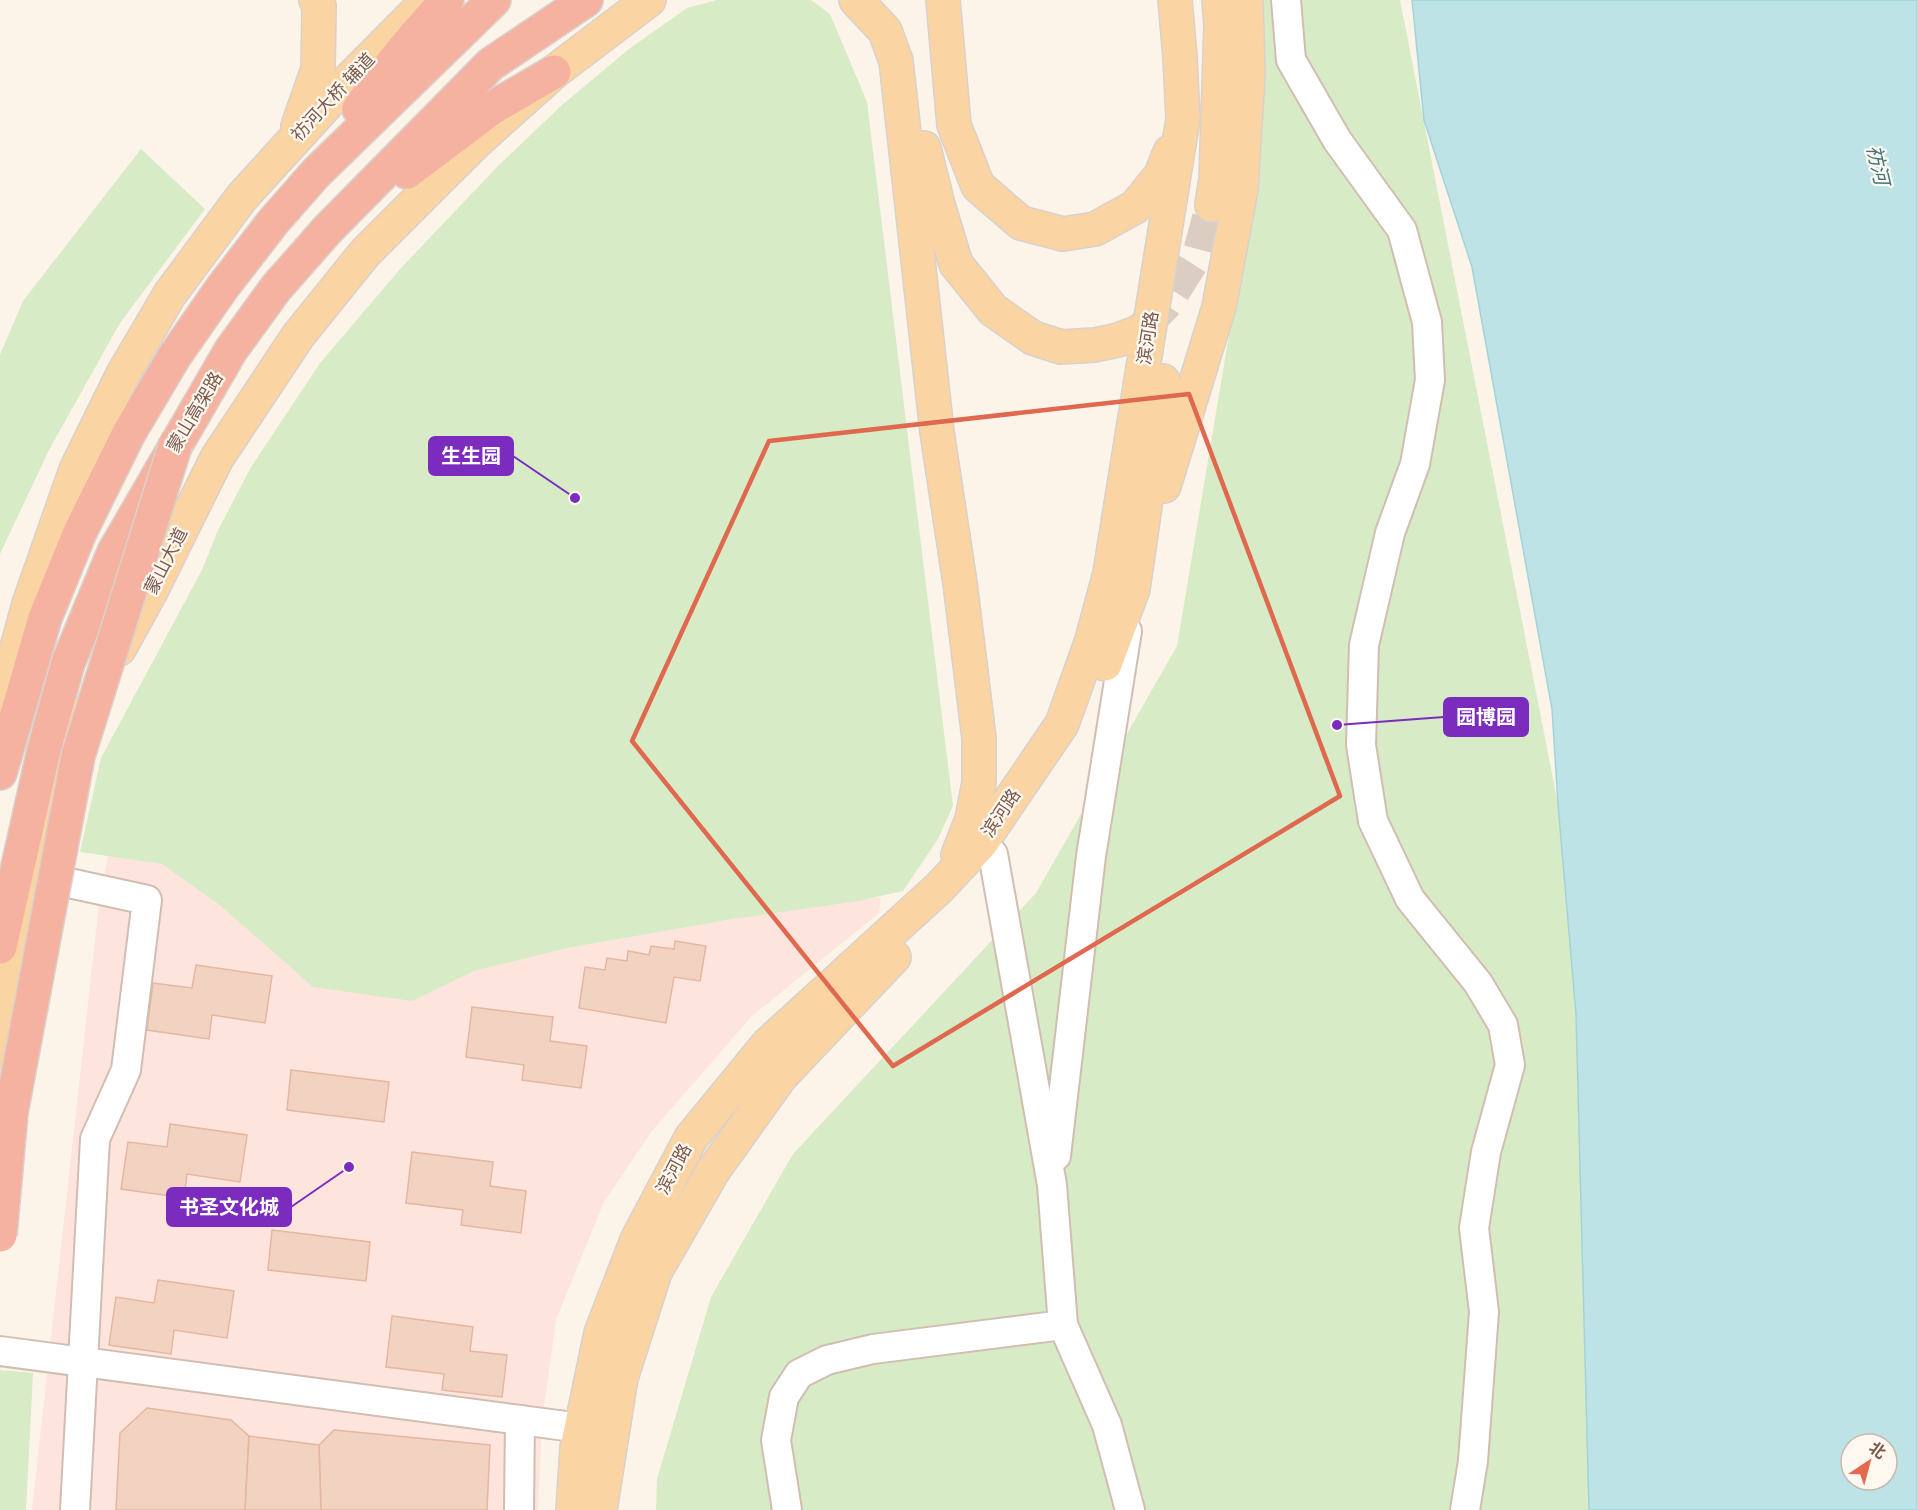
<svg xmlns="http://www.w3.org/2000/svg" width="1917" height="1510" font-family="Roboto,'Noto Sans SC',sans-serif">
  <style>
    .commercial { fill: #fde5dd }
    .green { fill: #d7ebc7 }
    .water { fill: #bde3e7; stroke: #a3d3d9; stroke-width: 1.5; fill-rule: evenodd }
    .building { fill: #f2d2c1; stroke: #e5b7a1; stroke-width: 1.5 }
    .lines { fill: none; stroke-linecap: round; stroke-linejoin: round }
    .major-tunnel { stroke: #dccdc2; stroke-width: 33; stroke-dasharray: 33 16; stroke-linecap: butt }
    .minor-casing { stroke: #d2bdb1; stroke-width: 32 }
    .major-casing { stroke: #d9d1cd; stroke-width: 36 }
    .highway-casing { stroke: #d9d1cd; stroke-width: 36 }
    .minor { stroke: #fff; stroke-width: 28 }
    .major { stroke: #fad5a3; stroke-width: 33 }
    .highway { stroke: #f6b2a1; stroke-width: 33 }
    .highway-bridge-casing { stroke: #d9d1cd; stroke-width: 36; stroke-linecap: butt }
    .highway-bridge { stroke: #f6b2a1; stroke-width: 33 }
    .marked { fill: none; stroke: #e0684f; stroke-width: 4.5; stroke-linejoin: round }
    .labels { text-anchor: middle; stroke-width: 4.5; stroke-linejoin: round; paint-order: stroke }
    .street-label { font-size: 18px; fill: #78594c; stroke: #fff8f0 }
    .water-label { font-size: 20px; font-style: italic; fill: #40767c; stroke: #fff8f0 }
    .leader { fill: none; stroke: #7b2cbf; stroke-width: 2 }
    .callout-dot { fill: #7b2cbf; stroke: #fff8f0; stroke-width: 2 }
    .callout { fill: #7b2cbf; stroke: #7b2cbf; stroke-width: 2 }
    .callout-label { font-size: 20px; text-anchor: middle; font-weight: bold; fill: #fff }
  </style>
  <rect width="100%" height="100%" fill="#fdf4e9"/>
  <path class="commercial" d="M108,856L162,863L221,906L412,1000L474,971L568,948L727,920L881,897L879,913L752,1016L652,1131L604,1202L556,1320L542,1423L538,1510H32L99,903Z"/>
  <g class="green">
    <path d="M717,0H811L830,14L867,102L953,806L938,839L903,891L858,901L727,920L568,948L474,971L412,1001L313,987L221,906L162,864L80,852L101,758L203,568L218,530L251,467L320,363L401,268L498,166L562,105L629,49L687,8Z"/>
    <path d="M1240,0H1400L1558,804L1576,1014L1589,1510H656L657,1479L711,1297L793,1154L1036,893L1177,646L1233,311Z"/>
    <path d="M141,149L205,209L120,323L50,448L0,554V355L23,301Z"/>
    <path d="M0,1370L33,1373L26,1510H0Z"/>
  </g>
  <path class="water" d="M1412,0H1917V1510H1589L1576,1014L1558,804L1552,709L1472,267L1424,120ZM1851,1444H1887V1480H1851Z"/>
  <g class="building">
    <path d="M675,941L706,946L700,981L674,977L666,1023L579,1008L585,967L605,970L607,958L627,961L628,951L649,955L651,946L674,949Z"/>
    <path d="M196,965L272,976L265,1023L212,1015L209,1039L147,1030L153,983L192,988Z"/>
    <path d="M472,1007L553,1017L550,1041L587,1046L581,1088L522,1080L524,1065L466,1057Z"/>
    <path d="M291,1070L389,1082L384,1122L287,1110Z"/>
    <path d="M170,1124L247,1135L240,1182L187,1174L184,1198L121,1189L128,1142L167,1147Z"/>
    <path d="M412,1152L493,1162L490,1186L526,1191L521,1233L461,1225L463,1210L406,1203Z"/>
    <path d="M272,1230L370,1242L366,1281L268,1270Z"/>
    <path d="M158,1280L234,1291L227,1338L174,1330L171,1354L109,1345L116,1297L154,1303Z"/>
    <path d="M392,1316L473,1327L470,1351L507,1355L502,1397L442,1390L444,1374L386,1367Z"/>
    <path d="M147,1408L231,1420L249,1436L245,1510H116L120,1433Z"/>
    <path d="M334,1430L490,1445L487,1510H321L319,1445Z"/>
    <path d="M249,1436L319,1445L321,1510H245Z"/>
  </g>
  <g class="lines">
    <path class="major-tunnel" d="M1142,328L1165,305L1200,250L1212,205"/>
    <defs>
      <g id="minor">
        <path d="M1286,0L1291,60L1337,140L1402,230L1427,322L1430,380L1415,464L1390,533L1364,645L1361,745L1373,821L1410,899L1478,983L1503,1025L1510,1065L1486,1152L1474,1228L1484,1312L1473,1461L1465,1510"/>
        <path d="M993,854L1052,1185L1063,1325L1107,1425L1130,1510"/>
        <path d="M32,877L69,883L147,900L126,1070L95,1139L75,1510"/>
        <path d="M1056,1156L1091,856L1127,631"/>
        <path d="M0,1351L581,1428"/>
        <path d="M519,1510L520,1420"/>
        <path d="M787,1510L776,1440L784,1397L799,1374L827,1360L873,1349L1063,1325"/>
      </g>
      <g id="major">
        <path d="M856,0L885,31L896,61L937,432L960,583L979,738V783L972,819L958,855"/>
        <path d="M943,0L954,125L978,186L1021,223L1063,234L1095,229L1135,207L1161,175L1170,152"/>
        <path d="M298,126L318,69L319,6L316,0"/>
        <path d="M924,148L938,205L956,264L993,310L1033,338L1061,347L1095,345L1118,340L1139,332"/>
        <path d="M1212,205L1216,179L1221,25L1219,0"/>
        <path d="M1164,486L1219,307L1241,189L1248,74L1246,0"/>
        <path d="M119,649L151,591L217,458L298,336L365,253L476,142L554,72L649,0"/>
        <path d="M1105,664L1133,589L1163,381"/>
        <path d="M0,709L29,604L76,470L123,374L170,294L242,197L345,84L428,0"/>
        <path d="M0,1053L26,901L62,752L84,713"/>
        <path d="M573,1510L577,1448L601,1333L637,1240L691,1138L768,1044L939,888L981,843L1062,724L1092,640L1110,573L1183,119L1180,57L1175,0"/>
        <path d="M600,1510L621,1378L655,1272L713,1171L781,1076L894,957"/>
      </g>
      <g id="highway">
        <path d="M359,109C385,70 415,34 447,0"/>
        <path d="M407,172L492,108L554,72"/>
        <path d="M0,773L45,618L80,532L129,433L174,357L222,288L273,222L316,173L494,0"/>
        <path d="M0,947L44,750L68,663L114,552L231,350L276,288L328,229L491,64L586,0"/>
      </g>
    </defs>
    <use href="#minor" class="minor-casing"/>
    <use href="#major" class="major-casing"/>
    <use href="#highway" class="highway-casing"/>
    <use href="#minor" class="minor"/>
    <use href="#major" class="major"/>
    <use href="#highway" class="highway"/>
    <defs>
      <path id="highway-bridge" d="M0,1235L11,1113L78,756L176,443"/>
    </defs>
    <use href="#highway-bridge" class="highway-bridge-casing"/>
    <use href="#highway-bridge" class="highway-bridge"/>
  </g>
  <path class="marked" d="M1189,394L1340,796L893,1066L632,741L769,441Z"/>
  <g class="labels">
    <g class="street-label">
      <text transform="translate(333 97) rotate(-47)" y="6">祊河大桥 辅道</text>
      <text transform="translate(1148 338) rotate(-81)" y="6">滨河路</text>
      <text transform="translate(195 412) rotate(-59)" y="6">蒙山高架路</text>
      <text transform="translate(166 561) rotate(-63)" y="6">蒙山大道</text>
      <text transform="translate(1001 813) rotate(-56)" y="6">滨河路</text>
      <text transform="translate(674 1169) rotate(-62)" y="6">滨河路</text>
    </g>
    <g class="water-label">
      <text transform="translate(1878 165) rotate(77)" y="7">祊河</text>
    </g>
  </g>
  <path class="leader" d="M575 498L513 456M1337 725L1444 717M349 1167L291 1207"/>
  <g class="callout-dot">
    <circle cx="575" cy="498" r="6"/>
    <circle cx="1337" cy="725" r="6"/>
    <circle cx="349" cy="1167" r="6"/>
  </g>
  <g class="callout">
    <rect x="429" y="437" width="84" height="38" rx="6"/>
    <rect x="1444" y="698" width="84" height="38" rx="6"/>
    <rect x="167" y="1188" width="124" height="38" rx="6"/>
  </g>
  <g class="callout-label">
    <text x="471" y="463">生生园</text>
    <text x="1486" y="724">园博园</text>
    <text x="229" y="1214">书圣文化城</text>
  </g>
  <g transform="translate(1869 1462) rotate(36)"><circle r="28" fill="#fff8f0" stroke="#c9b8ae" stroke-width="1.5"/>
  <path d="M0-4.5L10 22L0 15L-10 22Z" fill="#e5694f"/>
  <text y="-9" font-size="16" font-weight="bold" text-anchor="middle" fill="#78594c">北</text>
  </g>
</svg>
